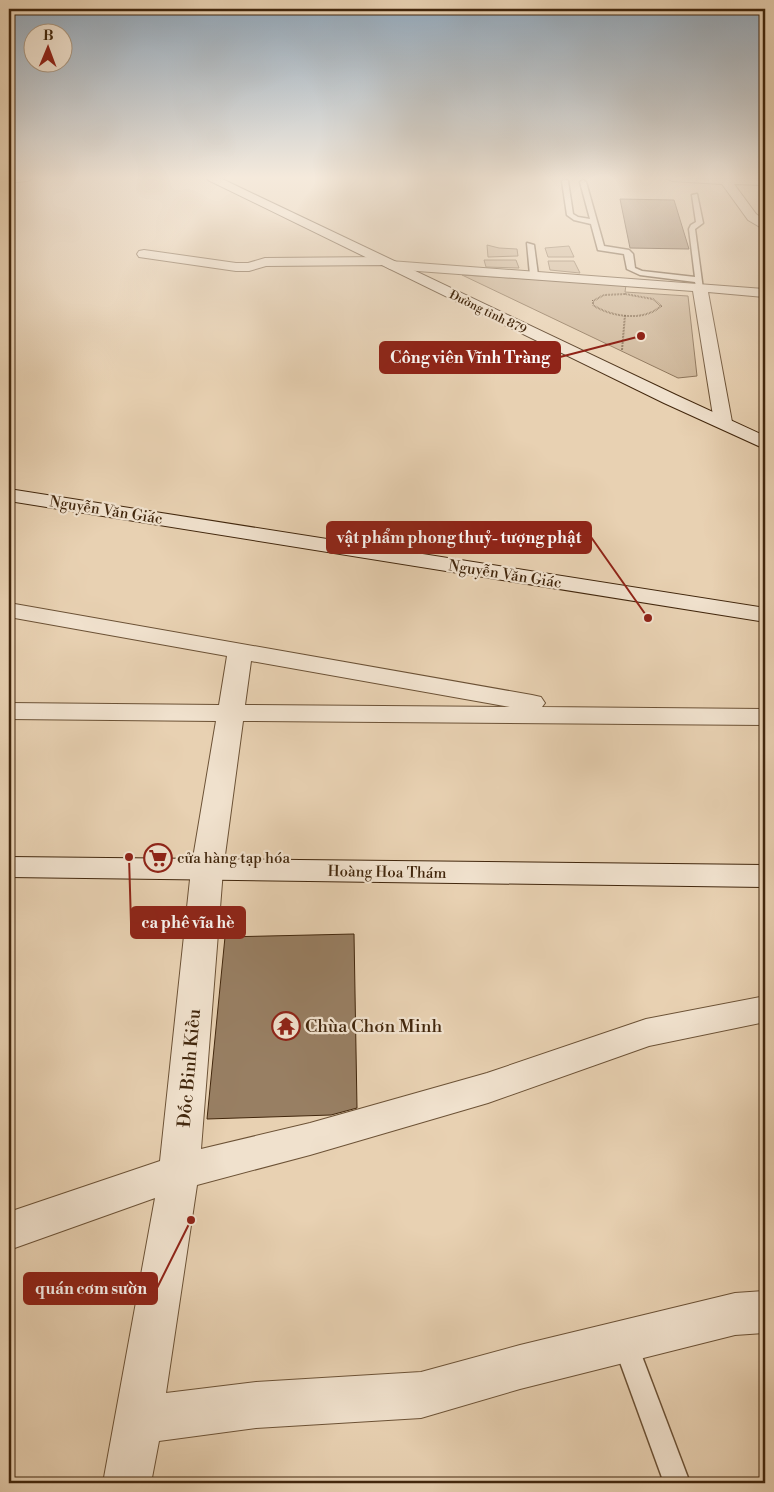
<svg xmlns="http://www.w3.org/2000/svg" width="774" height="1492" font-family="'Libre Bodoni',serif">
  <style>
    .green { fill: #ccb496; stroke: #876e52 }
    .building { fill: #987f63; stroke: #42270d }
    .lines { fill: none; stroke-linecap: round; stroke-linejoin: round }
    .lane-casing { stroke: #6c5236; stroke-width: 3 }
    .street-casing { stroke: #6c5236; stroke-width: 2 }
    .secondary-casing { stroke: #42270d; stroke-width: 2 }
    .path { stroke: #42270d; stroke-width: 2; stroke-dasharray: 0.5 1; stroke-linecap: butt }
    .lane { fill: #f0e1cd; fill-rule: evenodd }
    .street { fill: #f0e1cd; fill-rule: evenodd }
    .secondary { fill: #f0e1cd; fill-rule: evenodd }
    .labels { text-anchor: middle; stroke-width: 4.5; stroke-linejoin: round; paint-order: stroke }
    .far-street-label { font-size: 12px; fill: #42270d; stroke: #f0e1cd }
    .street-label { font-size: 15px; fill: #42270d; stroke: #f0e1cd }
    .poi-label { font-size: 15px; fill: #42270d; stroke: #f0e1cd; text-anchor: start }
    .near-poi-label { font-size: 18px; fill: #42270d; stroke: #f0e1cd; text-anchor: start }
    .near-street-label { font-size: 18px; fill: #42270d; stroke: #f0e1cd }
    .leader { fill: none; stroke: #8f2418; stroke-width: 2 }
    .callout-dot { fill: #8f2418; stroke: #f0e1cd; stroke-width: 2 }
    .callout { fill: #8f2418; stroke: #8f2418; stroke-width: 2 }
    .callout-label { font-size: 16px; text-anchor: middle; font-weight: bold; fill: #fff }
  </style>
  <rect width="100%" height="100%" fill="#e8d1b2"/>
  <filter id="stains"><feTurbulence type="fractalNoise" baseFrequency=".004" numOctaves="4"/><feColorMatrix values="0 0 0 0 .2 0 0 0 0 .09 0 0 0 0 .02 0 0 0 .5 -.17"/></filter>
  <radialGradient id="worn" r=".72"><stop offset=".6" stop-color="#630" stop-opacity="0"/><stop offset="1" stop-color="#630" stop-opacity=".3"/></radialGradient>
  <g class="green">
    <path d="M487,245L499,248L517,249L518,256L488,257Z"/>
    <path d="M569,246L574,257H548L545,248Z"/>
    <path d="M484,260H516L519,268L486,267Z"/>
    <path d="M548,261H574L580,273L550,270Z"/>
    <path d="M462,275L626,285L625,292L688,296L697,376L678,378Z"/>
  </g>
  <g class="building">
    <path d="M620,199L674,200L689,249L630,248Z"/>
    <path d="M354,934L357,1108L331,1115L207,1119L225,937Z"/>
  </g>
  <g class="lines">
    <defs>
      <g id="lane">
        <path d="M565,179L568,181L573,214L578,217L590,219L580,182L583,180L586,182L604,246L629,250L633,254L635,268L642,271L695,277L689,229L691,225L696,222L692,195L697,194L703,223L695,229L703,289H697L695,282L640,275L627,269L624,254L598,250L591,224L574,220L567,215L562,181Z"/>
        <path d="M527,243L534,245L538,275L534,277L530,275Z"/>
        <path d="M625,1331L634,1335L690,1483H664L613,1343L616,1335Z"/>
      </g>
      <g id="street">
        <path d="M9,178H33L27,181L9,183Z"/>
        <path d="M666,178L765,179V185L734,184L756,214L765,220V230L748,220L722,184L672,181Z"/>
        <path d="M144,250L236,263H248L265,258L383,257L390,261L765,289V297L708,292L732,422L729,426L723,427L717,426L714,422L693,291L390,269L383,265L266,266L249,271H236L139,257L137,254L139,251Z"/>
        <path d="M9,603L532,695L541,697L545,703L542,707L765,709V725L243,721L223,870L201,1149L310,1123L487,1073L646,1019L765,996V1022L649,1046L488,1103L310,1155L197,1185L166,1393L256,1382L421,1372L520,1345L735,1293L765,1291V1333L735,1335L520,1389L421,1418L256,1428L159,1441L151,1483H103L155,1198L9,1250V1212L160,1161L191,870L216,721L9,719V703L219,705L227,656L9,617ZM251,661L510,707L245,705Z"/>
      </g>
      <g id="secondary">
        <path d="M207,178H220L676,395L765,436V449L664,403L208,180Z"/>
        <path d="M9,489L765,608V622L9,501Z"/>
        <path d="M9,857L765,865V887L9,877Z"/>
      </g>
    </defs>
    <use href="#lane" class="lane-casing"/>
    <use href="#street" class="street-casing"/>
    <use href="#secondary" class="secondary-casing"/>
    <g class="path">
      <path d="M625,294L653,299L661,306C644,322 611,317 593,305V301L604,295Z"/>
      <path d="M622,350L625,315"/>
    </g>
    <use href="#lane" class="lane"/>
    <use href="#street" class="street"/>
    <use href="#secondary" class="secondary"/>
  </g>
  <linearGradient id="sky" x2="0" y2="1"><stop stop-color="#91a8bc"/><stop offset="0.46" stop-color="#f5eadc"/><stop offset="1" stop-color="#f5eadc" stop-opacity="0"/></linearGradient>
  <rect width="774" height="386" fill="url(#sky)"/>
  <defs>
    <symbol id="supermarket-ring" viewBox="-11 -11 22 22"><circle r="9.5" fill="#f0e1cd" stroke="#8f2418" stroke-width="1.5"/><path d="M-6-5.5h2.5l.6 2H6L4.5 2H-2.5L-4.4-4H-6ZM-1.5 3.2a1.3 1.3 0 1 0 .1 0ZM3 3.2a1.3 1.3 0 1 0 .1 0Z" fill="#8f2418"/></symbol>
    <symbol id="temple-ring" viewBox="-11 -11 22 22"><circle r="9.5" fill="#f0e1cd" stroke="#8f2418" stroke-width="1.5"/><path d="M0-6L5-2H3V0L6.5 2.5H4V6H1.5V3h-3V6H-4V2.5H-6.5L-3 0V-2H-5Z" fill="#8f2418"/></symbol>
  </defs>
  <g fill-rule="evenodd">
    <use href="#supermarket-ring" x="142" y="842" width="32" height="32"/>
    <use href="#temple-ring" x="270" y="1010" width="32" height="32"/>
  </g>
  <g class="labels">
    <g class="far-street-label">
      <text transform="translate(488 312) rotate(26)" y="4">Đường tỉnh 879</text>
    </g>
    <g class="street-label">
      <text transform="translate(106 510) rotate(9)" y="5">Nguyễn Văn Giác</text>
      <text transform="translate(505 574) rotate(9)" y="5">Nguyễn Văn Giác</text>
      <text transform="translate(387 872) rotate(1)" y="5">Hoàng Hoa Thám</text>
    </g>
    <g class="poi-label">
      <text x="177" y="863">cửa hàng tạp hóa</text>
    </g>
    <g class="near-poi-label">
      <text x="305" y="1032">Chùa Chơn Minh</text>
    </g>
    <g class="near-street-label">
      <text transform="translate(189 1068) rotate(-85)" y="6">Đốc Binh Kiều</text>
    </g>
  </g>
  <path class="leader" d="M641 336L560 357M648 618L591 537M129 857L131 923M191 1220L157 1288"/>
  <g class="callout-dot">
    <circle cx="641" cy="336" r="5"/>
    <circle cx="648" cy="618" r="5"/>
    <circle cx="129" cy="857" r="5"/>
    <circle cx="191" cy="1220" r="5"/>
  </g>
  <g class="callout">
    <rect x="380" y="342" width="180" height="31" rx="5"/>
    <rect x="327" y="522" width="264" height="31" rx="5"/>
    <rect x="131" y="907" width="114" height="31" rx="5"/>
    <rect x="24" y="1273" width="133" height="31" rx="5"/>
  </g>
  <g class="callout-label">
    <text x="470" y="363">Công viên Vĩnh Tràng</text>
    <text x="459" y="543">vật phẩm phong thuỷ- tượng phật</text>
    <text x="188" y="928">ca phê vĩa hè</text>
    <text x="91" y="1294">quán cơm sườn</text>
  </g>
  <rect width="774" height="1492" fill="none" stroke="#e8d1b2" stroke-width="30"/>
  <rect x="10" y="10" width="754" height="1472" fill="none" stroke="#42270d" stroke-width="2.5"/>
  <rect x="15" y="15" width="744" height="1462" fill="none" stroke="#42270d"/>
  <g transform="translate(48 48) rotate(1)"><circle r="24" fill="#f0e1cd" stroke="#aa9780"/>
  <path d="M0-4L9 19L0 12L-9 19Z" fill="#8f2418"/>
  <text y="-8" font-size="14" font-weight="bold" text-anchor="middle" fill="#42270d">B</text>
  </g>
  <rect width="100%" height="100%" filter="url(#stains)"/>
  <rect width="100%" height="100%" fill="url(#worn)"/>
</svg>
